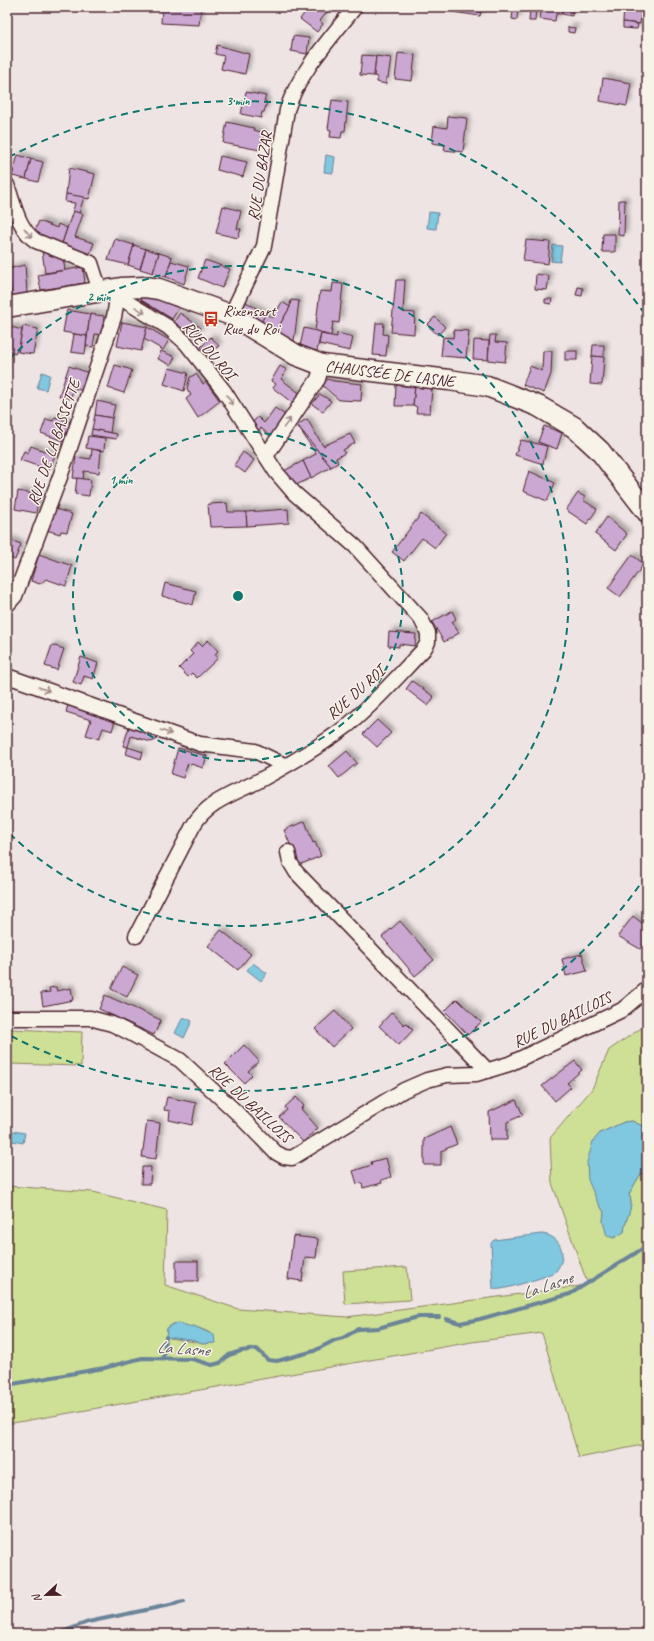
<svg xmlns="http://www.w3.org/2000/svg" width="654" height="1641" font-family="Caveat,sans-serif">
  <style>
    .green { fill: #cee095; stroke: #8c8060; fill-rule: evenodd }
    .water { fill: #80c7e0; stroke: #6a8498 }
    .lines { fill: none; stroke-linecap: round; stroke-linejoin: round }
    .stream { stroke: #6a8498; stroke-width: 4 }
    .building { fill: #cba8d2; stroke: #4a1f2b; filter: url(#shadow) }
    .street-casing { stroke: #4a1f2b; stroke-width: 17 }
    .secondary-casing { stroke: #4a1f2b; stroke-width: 23 }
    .street { stroke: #f7f3e8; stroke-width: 14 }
    .secondary { stroke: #f7f3e8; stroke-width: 20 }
    .oneway { stroke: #a0898a }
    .ring { fill: none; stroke: #0f766e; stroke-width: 2; stroke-dasharray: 7 5 }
    .labels { text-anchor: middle; stroke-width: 3; stroke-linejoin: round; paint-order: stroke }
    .street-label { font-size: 16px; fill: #4a1f2b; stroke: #f7f3e8 }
    .poi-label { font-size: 16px; fill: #4a1f2b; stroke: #f7f3e8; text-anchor: start }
    .water-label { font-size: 17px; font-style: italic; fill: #5a5161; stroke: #f7f3e8 }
    .centre { fill: #0f766e; stroke: #f7f3e8; stroke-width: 2 }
    .ring-label { font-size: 12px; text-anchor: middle; font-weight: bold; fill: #0f766e; stroke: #f7f3e8; stroke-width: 3; stroke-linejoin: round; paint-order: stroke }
  </style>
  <defs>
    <filter id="shadow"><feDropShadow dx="3.5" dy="-3.5" stdDeviation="2" flood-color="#0004"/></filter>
  </defs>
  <rect width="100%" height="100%" fill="#eee4e4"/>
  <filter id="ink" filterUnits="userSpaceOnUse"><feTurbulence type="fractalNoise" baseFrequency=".025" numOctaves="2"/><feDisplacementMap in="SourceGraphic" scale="8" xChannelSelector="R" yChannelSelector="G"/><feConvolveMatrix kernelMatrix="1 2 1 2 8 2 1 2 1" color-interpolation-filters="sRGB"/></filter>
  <g filter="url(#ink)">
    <g class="green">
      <path d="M647,1024V1128L632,1121L624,1122L600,1133L597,1201L604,1212L603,1222L624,1232C625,1218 635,1206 629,1194L640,1175L647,1170V1444L579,1458L542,1333L472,1342L7,1424V1186L93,1192L167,1210L165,1285L238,1309L347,1317L588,1285L552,1183L550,1138L592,1089L609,1050ZM178,1323C189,1327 200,1327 210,1333L207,1344L170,1338Z"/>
      <path d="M10,1029L82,1032L81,1066L9,1064Z"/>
      <path d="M407,1267L410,1300L345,1304L343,1271Z"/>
    </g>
    <g class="water">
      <path d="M326,155L335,157L333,173L324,172Z"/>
      <path d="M429,212L438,213L436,229L427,228Z"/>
      <path d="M553,245L562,246L560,262L551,261Z"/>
      <path d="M42,372L50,375L46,390L37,388Z"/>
      <path d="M253,963L267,973L261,981L247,970Z"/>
      <path d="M183,1017L192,1021L184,1038L175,1033Z"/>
      <path d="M632,1121L647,1128V1170L640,1175L629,1194C635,1207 625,1218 624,1232L614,1238L607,1236L603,1222L604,1212L597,1201L588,1180L587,1162L590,1152L593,1141L600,1133L624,1122Z"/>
      <path d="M7,1130L25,1133L23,1143L7,1140Z"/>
      <path d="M541,1234C563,1235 569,1260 553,1274C542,1277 501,1292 493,1289L491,1243L494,1240Z"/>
      <path d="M178,1323L188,1327L194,1326L214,1335L215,1343L202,1344L191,1340L166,1337L167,1328L173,1324Z"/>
    </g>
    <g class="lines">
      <g class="stream">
        <path d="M446,1319L460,1323L480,1319L570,1294L647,1246"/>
        <path d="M163,1358L166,1337"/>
        <path d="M7,1385L104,1368L142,1358L192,1359L212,1365L220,1363L229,1355L241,1351L257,1349L268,1360L277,1361L314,1351L335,1340L343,1338L358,1329L378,1328L418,1317H439"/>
        <path d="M57,1634L88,1622L184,1602"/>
      </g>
    </g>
    <g class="building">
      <path d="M162,7H201L199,25L161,23Z"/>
      <path d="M309,7L330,8L320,21L323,24L317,32L300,19Z"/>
      <path d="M447,7H464V10L447,8Z"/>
      <path d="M464,7H482L481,12L464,10Z"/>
      <path d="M503,7H518L517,20L512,19L513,10H503Z"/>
      <path d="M518,7H536L535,21H529L530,9L518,8Z"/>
      <path d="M542,7H563L562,14H556L555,21L540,19Z"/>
      <path d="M563,7H587V10L572,9V16L562,14Z"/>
      <path d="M624,7H642L640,24L623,22Z"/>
      <path d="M447,8L481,12L480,16L446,11Z"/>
      <path d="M623,22L638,24L637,29L623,28Z"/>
      <path d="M568,27L575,28L574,33L568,32Z"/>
      <path d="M293,36L309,38L307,54L291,51Z"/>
      <path d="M217,45L249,54L245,74L221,69L224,56L215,54Z"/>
      <path d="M398,53L415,55L412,81L395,79Z"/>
      <path d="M362,55L376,56L374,76L360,75Z"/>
      <path d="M376,56L391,58L388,78H386V84L377,82V77L374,76Z"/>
      <path d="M603,78L631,83L627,106L600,101Z"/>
      <path d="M246,92L266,96L264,101L267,102L264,112H262L261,118L241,114Z"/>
      <path d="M332,100L348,102L345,131H342L341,138L330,137L331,130L328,129Z"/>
      <path d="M448,116L467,118L463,152L444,150L445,145L432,143L434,126L447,128Z"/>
      <path d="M227,122L254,128V130L264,133L260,150L223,143Z"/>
      <path d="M18,155L31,159L26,179L12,176Z"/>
      <path d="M220,156L247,162L243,177L217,170Z"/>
      <path d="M31,159L43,162L38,182L26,179Z"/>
      <path d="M69,168L95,174L89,199L66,194Z"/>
      <path d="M66,194L84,197L79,213L73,211L75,203L65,202Z"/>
      <path d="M619,200H625L624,236L618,235Z"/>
      <path d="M223,206L241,211L237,229H241L238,238L216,233Z"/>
      <path d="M73,211L83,214L75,237L94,243L89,256L61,246Z"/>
      <path d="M39,221L57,228L58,224L67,228L61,246L33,235Z"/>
      <path d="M603,234H615V252H602Z"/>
      <path d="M115,239L134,245L128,265L108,260Z"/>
      <path d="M526,240L550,242L548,264L523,261Z"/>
      <path d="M134,245L146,249L140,269L128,265Z"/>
      <path d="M146,249L159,253L153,273L140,269Z"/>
      <path d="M42,250L58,255L59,258H63L65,270L45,273Z"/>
      <path d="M159,253L172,257L166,277L153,273Z"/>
      <path d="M205,260L230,269L222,288L198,278Z"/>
      <path d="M171,261L189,266L184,284L166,277Z"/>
      <path d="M25,265L27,293L12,296L7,269Z"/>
      <path d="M83,267L85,283L41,290L38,275Z"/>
      <path d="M536,274L549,276L547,290L535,289Z"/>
      <path d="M8,277L12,296L7,298V278Z"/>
      <path d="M396,280H405L403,312L415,313L414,334L391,332Z"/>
      <path d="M333,283L343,284L339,323L333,322L331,336L315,331L320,291L332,292Z"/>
      <path d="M578,287L583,288L582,296L576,295Z"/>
      <path d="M143,293L179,308L172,319L141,300Z"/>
      <path d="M545,299H552L551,304L545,303Z"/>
      <path d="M141,300L172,319L171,325L138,304Z"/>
      <path d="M291,300L299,301L294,341L276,331L290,307Z"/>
      <path d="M246,302L266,314L261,322L242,311Z"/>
      <path d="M282,302L290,307L276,331L261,322L266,314L273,318Z"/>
      <path d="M67,310L90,314L87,336L63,332Z"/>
      <path d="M180,313L201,328L194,337L174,322Z"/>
      <path d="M90,314L104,316L102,335L95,334L93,347L86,346Z"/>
      <path d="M435,317L445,327L438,335L427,325Z"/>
      <path d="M122,322L147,327L141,351L117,346Z"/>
      <path d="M376,323H384L383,334L388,335L386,356L373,355Z"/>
      <path d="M23,326L38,329L33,354L18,352Z"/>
      <path d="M7,327L10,328L8,346H7Z"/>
      <path d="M11,327L22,330L19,347L15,354L7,350Z"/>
      <path d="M147,327L169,340L163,350L144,339Z"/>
      <path d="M304,328L321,332L317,351L300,346Z"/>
      <path d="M454,330L469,331L466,358L441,356L443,337L453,338Z"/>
      <path d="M337,333L353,337L350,351L319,344L321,334L337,337Z"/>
      <path d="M74,334L87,336L85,354L71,352Z"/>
      <path d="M490,335H496L495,342L507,343L505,362L488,360Z"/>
      <path d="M211,337L219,346L208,353L201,347Z"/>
      <path d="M474,340L489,341L488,360L473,359Z"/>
      <path d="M593,345H604V357L592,356Z"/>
      <path d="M161,351L175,357L171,365L158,359Z"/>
      <path d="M543,351H552L551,374L544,393L523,385L530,366L542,371Z"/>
      <rect x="565" y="351" width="12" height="9"/>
      <path d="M592,356L604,357L602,385L590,384Z"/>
      <path d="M115,365L132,370L124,393L108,388Z"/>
      <path d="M69,366L89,373L83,391L74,388L70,399L59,396Z"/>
      <path d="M280,366L287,370L281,379L302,395L295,405L273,388L276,384L271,381Z"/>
      <path d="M169,368L188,373L184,391L164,384Z"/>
      <path d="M196,374L203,384L206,382L220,401L198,418L186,399L191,395L187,389L190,377Z"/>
      <path d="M327,379L334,381L362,384L361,401L339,400L323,386Z"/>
      <path d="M396,385L415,387L413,406H395Z"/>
      <path d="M415,387L432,389L430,413H416L417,407L413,405Z"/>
      <path d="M320,394L331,401L323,412L312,404Z"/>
      <path d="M97,401L115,405L112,418L95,415Z"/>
      <path d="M275,408L285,415L270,436L261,428L255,436L249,426L258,417L264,423Z"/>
      <path d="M95,415L112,418L110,433L92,429Z"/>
      <path d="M55,417L73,423L66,442L41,433L46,419L53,421Z"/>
      <path d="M307,419L323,446L350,434L355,443L343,450L345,453L336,458L338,463L331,467L297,425Z"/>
      <path d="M297,425L331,467L311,478L303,461L316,454Z"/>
      <path d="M544,426L562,433L557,449L538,442Z"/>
      <path d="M92,429L117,434L116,439L91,435Z"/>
      <path d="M88,436L105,438L104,451L86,448Z"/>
      <path d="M521,440L547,446L543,464L515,455Z"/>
      <path d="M31,446L55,455L49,470L20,460L24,451L28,453Z"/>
      <path d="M92,449L101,451L99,473L84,471L83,479L73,478L76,457L91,459Z"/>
      <path d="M243,452L254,460L245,473L234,465Z"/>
      <path d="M303,461L311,478L294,486L284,471Z"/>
      <path d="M529,471L555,483L547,501L523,491Z"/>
      <path d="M77,478L91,480L89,496L75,494Z"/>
      <path d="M18,491L39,495L36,513L15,509Z"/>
      <path d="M578,493L585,497L583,500L597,509L587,524L566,510Z"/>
      <path d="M227,503L228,512H246L247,526L210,527L208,504Z"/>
      <path d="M52,508L72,514L67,532L61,531L60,534L46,530Z"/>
      <path d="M288,509L289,523L247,526L246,512Z"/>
      <path d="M421,514L446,533L435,548L422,538L404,561L392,552Z"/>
      <path d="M607,517L627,534L616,550L595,534Z"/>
      <path d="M7,539L21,544L15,560L7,557Z"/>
      <path d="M39,554L72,566L66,586L46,579L40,584L31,581Z"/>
      <path d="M632,555L644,564L620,597L608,588Z"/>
      <path d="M165,583L196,591L193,605L162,596Z"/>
      <path d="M452,611L456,619L452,622L459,633L444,642L432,622Z"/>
      <path d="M389,632L416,634L415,646L399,644V647L388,646Z"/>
      <path d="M208,640L218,651L215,654L218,658L197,678L192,673L188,677L179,668L193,654L190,651L198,642L202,646Z"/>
      <path d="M52,645L64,649L57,670L45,666Z"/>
      <path d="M81,657L98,663L93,679L84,676L81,685L73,682Z"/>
      <path d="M412,681L434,697L428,706L406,689Z"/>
      <path d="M68,705L116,717L112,731L103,728L99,739L86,735L91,720L66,712Z"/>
      <path d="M377,720L391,733L377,747L363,734Z"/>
      <path d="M130,724L158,734L156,740L151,742L131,736L128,747L123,746Z"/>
      <path d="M128,747L143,752L141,759L126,754Z"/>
      <path d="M178,748L207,756L203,768L188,763L183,778L171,774Z"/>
      <path d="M347,751L357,763L339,778L329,766Z"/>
      <path d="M305,821L313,843L315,842L321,856L299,865L284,830Z"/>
      <path d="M633,916L647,927V940L640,949L618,936Z"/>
      <path d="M400,921L434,960L415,976L382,937Z"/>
      <path d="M221,930L251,954L238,970L208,946Z"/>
      <path d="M582,954L587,971L566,976L562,959Z"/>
      <path d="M122,967L138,975L127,997L111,989Z"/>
      <path d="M56,987L57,991L71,988L73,1000L43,1006L41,993L50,992L49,988Z"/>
      <path d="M105,995L161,1020L154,1035L99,1009Z"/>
      <path d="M457,999L481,1022L468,1035L445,1011Z"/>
      <path d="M335,1011L351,1029L332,1047L315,1029Z"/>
      <path d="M392,1012L404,1025L406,1023L413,1030L399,1045L379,1026Z"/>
      <path d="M244,1045L259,1061L248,1071L252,1075L244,1083L225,1064Z"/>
      <path d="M575,1061L582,1070L567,1083L571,1087L555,1101L542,1086Z"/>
      <path d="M167,1097L196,1103L192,1125L169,1120L170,1111L164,1110Z"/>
      <path d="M296,1097L304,1106L301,1109L318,1128L303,1142L279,1117L287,1110L285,1107Z"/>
      <path d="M516,1100L523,1115L507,1122V1140H490L489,1112Z"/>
      <path d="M147,1121L160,1123L156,1159L142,1157Z"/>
      <path d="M450,1127L457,1144L441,1151V1165H424V1139Z"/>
      <path d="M386,1158L391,1177L381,1180L382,1183L363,1188L362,1183L357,1184L353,1171L372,1165L371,1162Z"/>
      <path d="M142,1167H151L150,1184H141Z"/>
      <path d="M293,1236L318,1239L316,1258L305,1257L302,1281L288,1279Z"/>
      <rect x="176" y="1261" width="22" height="20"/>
    </g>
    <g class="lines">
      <defs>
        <g id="street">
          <path d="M7,185C14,204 18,229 36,241L91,263L98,285L117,299L114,317L60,477L18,588L15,596L7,605"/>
          <path d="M106,291L122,299L168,327L186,343L224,391L276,472L294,493L355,546L421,619L428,633V642L424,649C399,675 375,703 347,726C323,744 288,765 262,779C237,793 208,800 193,826L136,936"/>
          <path d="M231,315L264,246L287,110C298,73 331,38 355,7"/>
          <path d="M266,456L318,379L322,365"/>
          <path d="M7,676L200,744L255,751L284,765"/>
          <path d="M288,852L290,862L296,872L488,1071"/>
          <path d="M7,1018H90L112,1024L132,1034L180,1060L236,1112L275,1152L284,1157L292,1158L404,1090L427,1080L447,1075L476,1074L509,1064L622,1010L647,989"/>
        </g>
        <path id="secondary" d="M7,307L121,288L145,287L159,289L231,315L296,355L322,365L449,380L487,386L538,406L574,427L600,451L647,512"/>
      </defs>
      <use href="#street" class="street-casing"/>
      <use href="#secondary" class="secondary-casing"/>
      <use href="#street" class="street"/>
      <use href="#secondary" class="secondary"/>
    </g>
    <defs><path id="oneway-shaft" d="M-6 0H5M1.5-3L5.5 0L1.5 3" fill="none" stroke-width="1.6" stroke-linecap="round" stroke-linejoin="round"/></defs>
    <g class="oneway">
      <use href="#oneway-shaft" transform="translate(28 233) rotate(51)"/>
      <use href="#oneway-shaft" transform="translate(140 310) rotate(32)"/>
      <use href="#oneway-shaft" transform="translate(230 400) rotate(57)"/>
      <use href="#oneway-shaft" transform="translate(287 423) rotate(-54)"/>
      <use href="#oneway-shaft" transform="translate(44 689) rotate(20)"/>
      <use href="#oneway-shaft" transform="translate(166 732) rotate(19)"/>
    </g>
  </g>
  <g class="ring">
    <circle cx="238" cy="596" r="165"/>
    <path d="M9 359A330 330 0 1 1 9 833"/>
    <path d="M646 876A495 495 0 0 1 9 1035M9 157A495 495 0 0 1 646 316"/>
  </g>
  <defs>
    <symbol id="bus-bare" viewBox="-9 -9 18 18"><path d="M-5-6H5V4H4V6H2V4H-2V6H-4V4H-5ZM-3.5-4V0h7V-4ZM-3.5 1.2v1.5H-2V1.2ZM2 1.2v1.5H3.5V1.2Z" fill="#c8321e" stroke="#f7f3e8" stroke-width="2.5" paint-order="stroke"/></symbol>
  </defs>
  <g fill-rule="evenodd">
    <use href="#bus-bare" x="200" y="308" width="22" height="22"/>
  </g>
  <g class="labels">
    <g class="street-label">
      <text transform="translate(259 176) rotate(-81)" y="6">RUE DU BAZAR</text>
      <text transform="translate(210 350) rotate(49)" y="6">RUE DU ROI</text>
      <text transform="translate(390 373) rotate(7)" y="6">CHAUSSÉE DE LASNE</text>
      <text transform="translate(53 442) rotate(-71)" y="6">RUE DE LA BASSETTE</text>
      <text transform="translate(355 692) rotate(-42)" y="6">RUE DU ROI</text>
      <text transform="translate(562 1019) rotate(-26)" y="6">RUE DU BAILLOIS</text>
      <text transform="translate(251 1103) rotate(43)" y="6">RUE DU BAILLOIS</text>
    </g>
    <g class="poi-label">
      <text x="223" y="316">Rixensart<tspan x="223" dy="18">Rue du Roi</tspan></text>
    </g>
    <g class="water-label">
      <text transform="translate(547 1285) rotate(-19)" y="6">La Lasne</text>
      <text transform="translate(183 1348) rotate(4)" y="6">La Lasne</text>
    </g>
  </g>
  <circle cx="238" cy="596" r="6" class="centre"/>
  <g class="ring-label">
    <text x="238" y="105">3 min</text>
    <text x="99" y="301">2 min</text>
    <text x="121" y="484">1 min</text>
  </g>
  <rect width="654" height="1641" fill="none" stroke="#f7f3e8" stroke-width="24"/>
  <rect x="12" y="12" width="630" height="1617" fill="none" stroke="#4a1f2b" stroke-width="1.5" filter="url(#ink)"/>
  <g transform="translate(46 1595) rotate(248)" stroke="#f7f3e8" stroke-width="3" paint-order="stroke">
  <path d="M0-3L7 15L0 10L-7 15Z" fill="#4a1f2b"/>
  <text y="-6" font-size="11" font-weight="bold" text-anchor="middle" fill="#4a1f2b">N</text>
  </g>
</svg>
